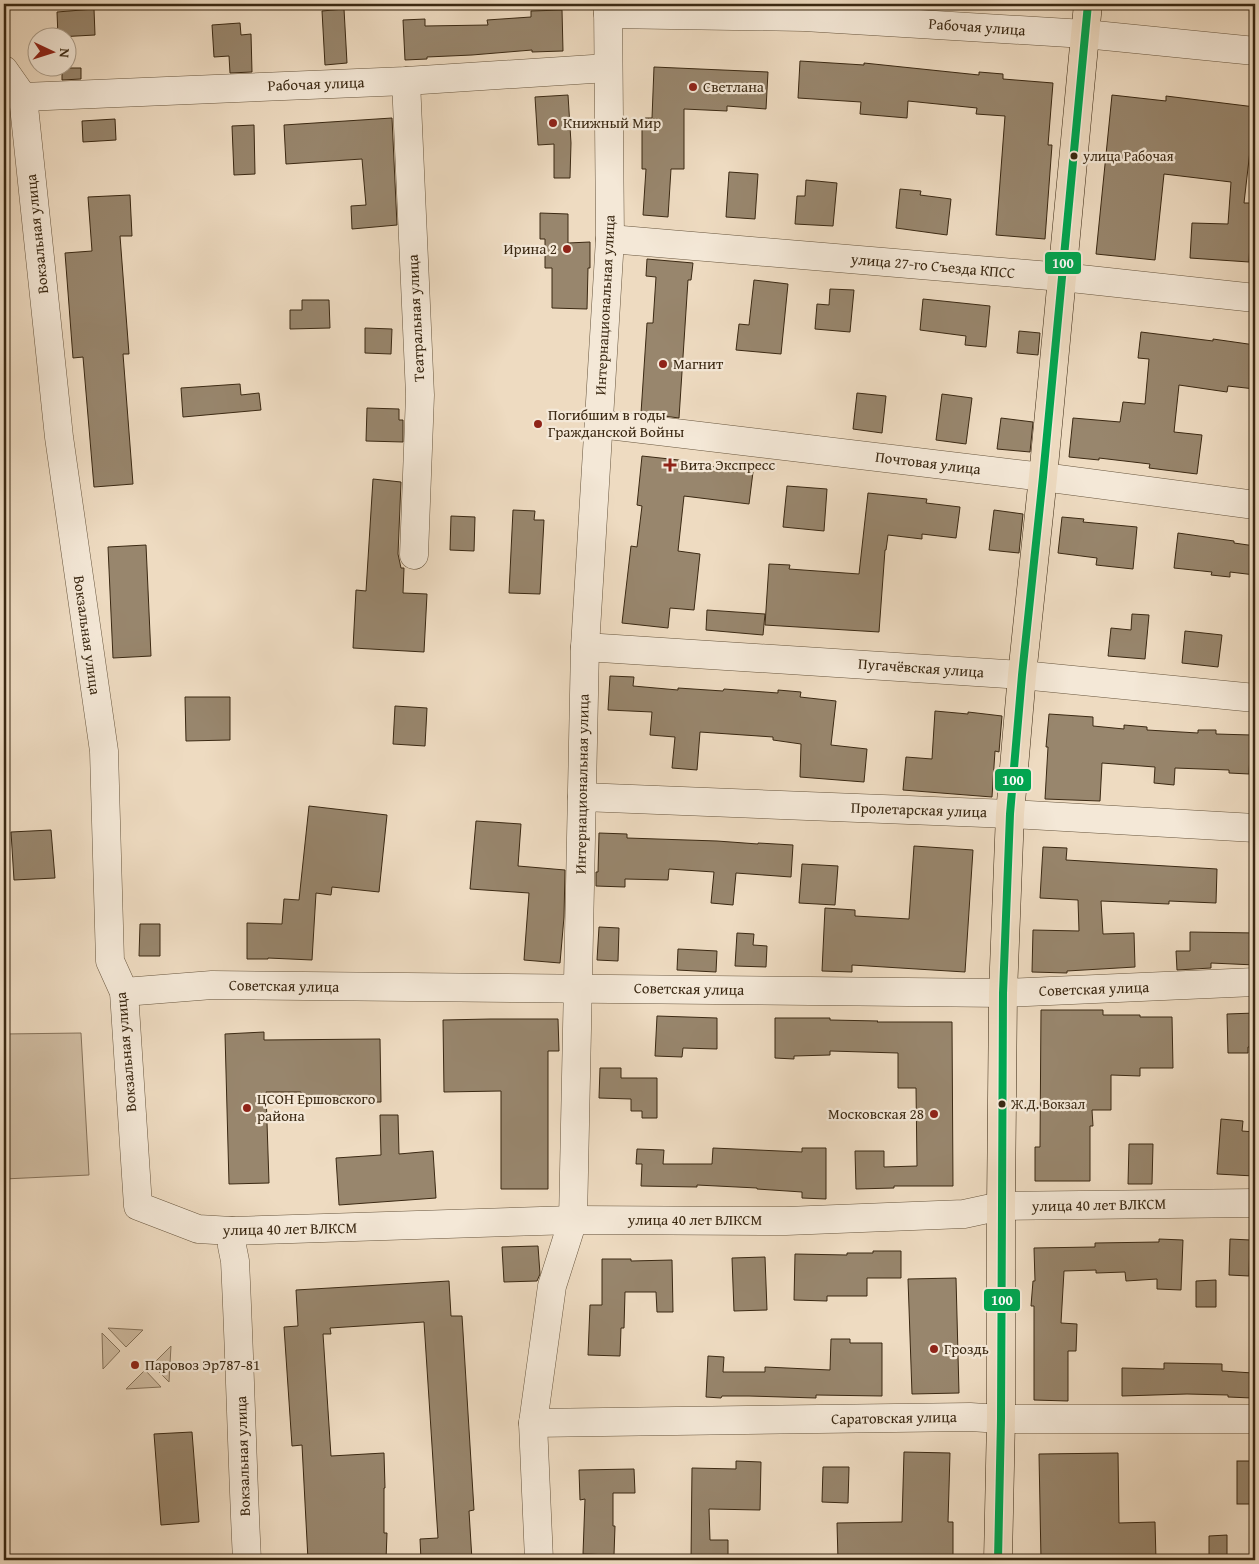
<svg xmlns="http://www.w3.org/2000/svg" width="1259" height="1564" font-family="'Gentium Book Plus',serif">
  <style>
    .green { fill: #d0bda3; stroke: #86735b }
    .building { fill: #98866d; stroke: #3b2913 }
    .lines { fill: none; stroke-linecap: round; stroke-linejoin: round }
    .minor-casing { stroke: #68563e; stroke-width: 29 }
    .major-casing { stroke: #3b2913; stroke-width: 29 }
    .minor { stroke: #f4e8d7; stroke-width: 28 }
    .major { stroke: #eedbc1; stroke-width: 28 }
    .bus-1-casing { stroke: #f4e8d7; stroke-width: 11 }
    .bus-1 { stroke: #00a651; stroke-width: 8 }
    .poi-dot { fill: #8f2418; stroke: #f4e8d7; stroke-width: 2 }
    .bus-dot { fill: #3b2913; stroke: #f4e8d7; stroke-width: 2 }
    .labels { text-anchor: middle; stroke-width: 4.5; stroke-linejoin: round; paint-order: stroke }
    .bus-label { font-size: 14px; fill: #3b2913; stroke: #f4e8d7; text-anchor: start }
    .street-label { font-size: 15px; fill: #3b2913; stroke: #f4e8d7 }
    .poi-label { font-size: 15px; fill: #3b2913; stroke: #f4e8d7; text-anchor: start }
    .line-badge { stroke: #f4e8d7; stroke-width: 2 }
    .badge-label { font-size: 14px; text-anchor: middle; font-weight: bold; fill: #fff }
  </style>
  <rect width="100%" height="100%" fill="#eedbc1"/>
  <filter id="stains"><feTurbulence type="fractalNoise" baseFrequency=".004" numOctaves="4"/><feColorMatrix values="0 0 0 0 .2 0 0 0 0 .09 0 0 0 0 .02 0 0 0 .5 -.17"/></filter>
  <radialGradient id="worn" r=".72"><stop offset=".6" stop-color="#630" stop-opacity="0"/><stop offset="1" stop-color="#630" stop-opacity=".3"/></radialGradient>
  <g class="green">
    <path d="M81,1033L89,1175L4,1179V1034Z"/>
    <path d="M108,1328L143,1330L126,1347Z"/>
    <path d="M102,1333L120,1351L103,1369Z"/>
    <path d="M171,1346L169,1382L152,1365Z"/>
    <path d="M145,1370L161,1387L126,1389Z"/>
  </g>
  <g class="building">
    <path d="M94,9L95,35L58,37L57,12Z"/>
    <path d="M344,9L347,63L325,65L322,11Z"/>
    <path d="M562,10L563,51L532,52V50L472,55L427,57V59L405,60L403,20L425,19V26L488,25L487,20L531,17V11Z"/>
    <path d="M240,23L241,35L251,34L252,72L230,73L229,56L214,57L212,25Z"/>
    <path d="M800,61L864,65V63L979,75V72L1003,74V79L1053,83L1048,145H1052L1045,239L996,235L1005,116L976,114L977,108L908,101L907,118L860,114L861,102L798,98Z"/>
    <path d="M654,67L768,72L766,109L727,106V111L684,109V169H671L668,217L643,215L646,169H642V118H652Z"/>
    <path d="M62,68H81V79L62,80Z"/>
    <path d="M568,95L571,143L570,178H554V144L538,145L535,97Z"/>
    <path d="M1112,95L1166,101V96L1255,107L1244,203H1252L1249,262L1190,258L1192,223L1228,224L1231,182L1164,174L1155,260L1096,254Z"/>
    <path d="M392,118L397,225L352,229L351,206L366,205L362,159L286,164L284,125Z"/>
    <path d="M115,119L116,140L83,142L82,121Z"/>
    <path d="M254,125L255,174L234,175L232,126Z"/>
    <path d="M729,172L758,174L755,219L726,217Z"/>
    <path d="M806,180L837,183L833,226L795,224L797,196H805Z"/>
    <path d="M900,189L921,191L920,195L951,199L947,235L896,228Z"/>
    <path d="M130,195L132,236H120L129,354H123L133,484L94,487L83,357L73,358L65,253L92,251L88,197Z"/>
    <path d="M540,213L568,214V243L590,242V268H588L587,309L552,308V268H545V239H540Z"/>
    <path d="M647,259L693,263L691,280H688L679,418L641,413L647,323H653L656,277L646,276Z"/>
    <path d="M754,280L788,284L781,354L736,350L739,324L749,325Z"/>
    <path d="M830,289L854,290L850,332L815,329L817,304L829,305Z"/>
    <path d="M923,299L990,306L986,347L965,345L966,336L920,330Z"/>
    <path d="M302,300H329L330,328L290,329V310H302Z"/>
    <path d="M365,328L392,329L391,354L365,353Z"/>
    <path d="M1019,331L1040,333L1038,355L1017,353Z"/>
    <path d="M1141,332L1213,341V339L1255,345V389L1228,386L1227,392L1179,385L1174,432L1202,435L1197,474L1149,468L1150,464L1099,458V460L1069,457L1073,418L1120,422L1123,402L1145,404L1149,359L1138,358Z"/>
    <path d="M240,384L241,395L259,393L261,410L183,417L181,388Z"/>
    <path d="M857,393L886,396L882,433L853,429Z"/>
    <path d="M942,394L972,398L966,444L936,440Z"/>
    <path d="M367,408L399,409V420H403V442L366,441Z"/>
    <path d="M1001,418L1033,422L1030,452L997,449Z"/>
    <path d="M642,456L688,461V463L753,472L749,504L684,496L678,551L700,554L694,610L670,608L668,628L622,623L631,546L637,547L642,506L637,505Z"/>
    <path d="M373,479L401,482L398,554L401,568H404L403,593L427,594L424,652L353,648L356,590L366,591Z"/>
    <path d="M787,486L827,489L824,531L783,527Z"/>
    <path d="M868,493L927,499L926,503L960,507L956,538L922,534V539L888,535L886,550H885L879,632L765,625L769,564L790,565L789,569L859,574Z"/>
    <path d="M513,510L535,511L534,520H544L540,594L509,593Z"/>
    <path d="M994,510L1023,514L1019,553L989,550Z"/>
    <path d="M451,516L475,517L474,551L450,550Z"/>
    <path d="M1062,517L1084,519L1083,522L1137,527L1133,569L1096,565L1097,558L1058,553Z"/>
    <path d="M1178,533L1234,541V543L1255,546V575L1230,572V577L1211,575L1212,572L1174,568Z"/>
    <path d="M146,545L151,656L113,658L108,547Z"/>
    <path d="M707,610L765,614L763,635L706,630Z"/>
    <path d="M1132,614L1149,615L1145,659L1108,656L1111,628L1131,630Z"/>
    <path d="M1185,631L1222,635L1218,667L1182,663Z"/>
    <path d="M610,676L634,677L633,686L678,690V688L723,691L724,689L778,693V690L801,692L800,697L836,701L831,745L867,749L864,782L800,777L801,744L773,740V737L700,732L697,770L672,768L675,737L650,735L652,712L608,710Z"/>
    <path d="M185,697H230V740L186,741Z"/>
    <path d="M395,706L427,708L425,746L393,744Z"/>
    <path d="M935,711L968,714V712L1002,716L999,752L995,751L992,797L903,790L906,757L932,759Z"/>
    <path d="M1049,714L1093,717V726L1124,729V725L1147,727V730L1198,733V730H1216V734L1251,735L1249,774L1229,773V770L1175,768L1174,785L1154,783L1155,767L1102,763L1100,801L1045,799L1048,747H1046Z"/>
    <path d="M309,806L387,815L379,892L332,887L331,895L316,893L312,960L268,958V959H247V923L282,924L284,899L299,900Z"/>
    <path d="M476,821L521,824L518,866L565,870L564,917L560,963L524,960L529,893L470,889Z"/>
    <path d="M51,830L55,878L14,880L11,832Z"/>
    <path d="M599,833L627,834V838L717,841L758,844V843L793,845L791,877L736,873L733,905L711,903L714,872L669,869L668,880L625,879V887L596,886V872H598Z"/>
    <path d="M914,846L973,850L965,972L852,965V972L822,971L825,908L855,910V916L909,919Z"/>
    <path d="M1043,847L1067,848L1066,860L1217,869L1216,903L1169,901V904L1101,901L1103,934L1134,933L1135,967L1067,971V973L1032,972L1033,930L1079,931L1078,900L1040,898Z"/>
    <path d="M802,864L838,866L835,905L799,903Z"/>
    <path d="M140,924H160V956H139Z"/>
    <path d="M599,927L619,928L618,961L597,960Z"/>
    <path d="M1190,932L1255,933V965L1211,963V968L1177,970L1176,951H1190Z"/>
    <path d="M737,933L754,934L753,945L767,946L766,967L735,966Z"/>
    <path d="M678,949L717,951L716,972L677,970Z"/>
    <path d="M1041,1010H1103V1015H1140V1017H1172L1173,1068H1140V1076L1111,1075V1110H1092L1093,1126H1090V1181H1035V1147H1040Z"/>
    <path d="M1255,1013V1047H1248V1053H1228L1227,1014Z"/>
    <path d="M657,1016L717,1018V1049L683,1048L682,1057L655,1056Z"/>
    <path d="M775,1018H830V1020L878,1021L877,1022H952L953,1186H894V1188L856,1189L855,1151H884V1167L917,1166L916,1088H898V1053L830,1051V1055L794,1056V1059L775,1058Z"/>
    <path d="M490,1019H558L559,1051H548V1189H501V1091L444,1092L443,1020Z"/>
    <path d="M264,1032V1040L380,1039L381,1102L301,1103V1092H266L269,1183L229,1184L225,1034Z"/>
    <path d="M600,1068H621V1078H657V1118H642V1111H631V1099L599,1098Z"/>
    <path d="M380,1115H398L399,1154L433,1151L436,1198L339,1205L336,1158L381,1155Z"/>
    <path d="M1221,1119L1243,1121L1242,1131L1255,1132L1254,1176L1217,1174Z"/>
    <path d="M1129,1144H1153L1152,1184H1128Z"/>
    <path d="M713,1148L802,1152V1148H826V1199L802,1198V1192L757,1189V1188L697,1185V1187L641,1186L642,1164H636L637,1149L664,1150L663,1164H712Z"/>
    <path d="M1159,1239L1183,1240L1181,1290L1157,1289V1279L1126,1281L1125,1272L1096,1273V1270L1064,1271L1061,1323L1077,1324L1076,1351H1068V1401L1034,1400V1306H1031L1033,1281H1035L1034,1248L1095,1247V1243L1159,1242Z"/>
    <path d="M1230,1239L1250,1240L1249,1276L1229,1275Z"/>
    <path d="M538,1246L540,1274L537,1281L504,1282L502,1247Z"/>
    <path d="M873,1251H901V1278H867V1296H827V1301L794,1300L795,1254L847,1255V1253H873Z"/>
    <path d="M765,1257L767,1310L734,1311L732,1258Z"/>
    <path d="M602,1259H631V1261L672,1260L673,1312H657L656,1292H625L624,1328H621L620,1356L588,1355L590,1305H602Z"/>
    <path d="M956,1278L959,1393L912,1394L908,1279Z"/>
    <path d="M1216,1280V1307H1196V1281Z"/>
    <path d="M449,1281L451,1316H462L474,1510L469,1511L472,1560H421L420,1539L438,1538L424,1322L330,1328L331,1334H323L331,1456L384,1453L385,1488H384V1533H387L386,1560H308L302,1445L292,1446L284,1327L298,1326L296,1290Z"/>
    <path d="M831,1339H850V1343H882V1396L816,1395V1398L749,1396H722L721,1398L706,1397L708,1356L724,1357L723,1372H765V1367L830,1370Z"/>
    <path d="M1164,1363L1222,1364V1371L1253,1373L1252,1398L1228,1397V1395L1187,1394L1122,1396V1368L1164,1369Z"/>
    <path d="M192,1432L199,1522L161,1525L154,1434Z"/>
    <path d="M904,1452L950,1453L948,1522H953V1560H838L837,1523L902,1522Z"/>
    <path d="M1118,1453L1119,1523L1155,1522L1156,1560H1041L1039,1454Z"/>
    <path d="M736,1461L761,1462L760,1510L709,1509L710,1540H728V1560H691L692,1468L736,1469Z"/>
    <rect x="1237" y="1461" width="18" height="43"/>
    <path d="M823,1467H849L848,1503L822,1502Z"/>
    <path d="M634,1469L635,1493H613V1526H615L614,1555L583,1554L585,1499L580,1500L579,1470Z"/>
    <path d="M1227,1535V1560H1209V1536Z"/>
  </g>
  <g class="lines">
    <defs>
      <g id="minor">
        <path d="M608,14L804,17L1085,34L1255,51"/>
        <path d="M4,70L23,97L59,437L104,751L110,961L124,992L138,1206L198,1229L232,1231L573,1220L786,1221L964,1214L1001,1206L1255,1203"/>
        <path d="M406,81L420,395L414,555"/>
        <path d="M23,97L406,81L608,68"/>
        <path d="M610,239L1062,277L1255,298"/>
        <path d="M600,424L1043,477L1255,505"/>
        <path d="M585,647L1022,675L1255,698"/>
        <path d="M582,797L1010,814L1255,828"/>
        <path d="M124,992L212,985L1003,993L1255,982"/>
        <path d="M232,1231V1246L235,1261C240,1361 242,1461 247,1560"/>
        <path d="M533,1423L970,1417L1001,1419H1255"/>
        <path d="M539,1560L533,1423L552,1286L573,1220L585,647L610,239L608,4"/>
      </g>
      <path id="major" d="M998,1560L1001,1419V1206L1003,993L1010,814L1022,675L1043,477L1088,4"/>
    </defs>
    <use href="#minor" class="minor-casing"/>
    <use href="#major" class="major-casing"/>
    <use href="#minor" class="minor"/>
    <use href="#major" class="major"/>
    <defs>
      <path id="bus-1" d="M998,1560L1001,1419L1003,993L1010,814L1022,675L1043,477L1088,4"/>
    </defs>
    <use href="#bus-1" class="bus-1-casing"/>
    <use href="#bus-1" class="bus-1"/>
  </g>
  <g class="poi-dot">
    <circle cx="693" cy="87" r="5"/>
    <circle cx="553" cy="123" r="5"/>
    <circle cx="567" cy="249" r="5"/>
    <circle cx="663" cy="364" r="5"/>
    <circle cx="538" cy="424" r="5"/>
    <path d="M667.5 457.5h5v5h5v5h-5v5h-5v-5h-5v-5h5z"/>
    <circle cx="247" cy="1108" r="5"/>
    <circle cx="934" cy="1114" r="5"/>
    <circle cx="934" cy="1349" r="5"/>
    <circle cx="135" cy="1365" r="5"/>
  </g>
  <g class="bus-dot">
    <circle cx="1074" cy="156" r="4.5"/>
    <circle cx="1002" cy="1104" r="4.5"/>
  </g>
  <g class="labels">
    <g class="bus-label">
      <text x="1083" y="161">улица Рабочая</text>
      <text x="1011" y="1109">Ж.Д. Вокзал</text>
    </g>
    <g class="street-label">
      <text transform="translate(977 27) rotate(4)" y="5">Рабочая улица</text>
      <text transform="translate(316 84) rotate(-2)" y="5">Рабочая улица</text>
      <text transform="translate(37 234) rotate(-96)" y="5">Вокзальная улица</text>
      <text transform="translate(933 266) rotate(5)" y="5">улица 27-го Съезда КПСС</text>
      <text transform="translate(605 305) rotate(-87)" y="5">Интернациональная улица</text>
      <text transform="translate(416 318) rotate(-93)" y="5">Театральная улица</text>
      <text transform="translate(928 463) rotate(7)" y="5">Почтовая улица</text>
      <text transform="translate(87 635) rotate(82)" y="5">Вокзальная улица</text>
      <text transform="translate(921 668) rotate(4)" y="5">Пугачёвская улица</text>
      <text transform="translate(582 784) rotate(-89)" y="5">Интернациональная улица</text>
      <text transform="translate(919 810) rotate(2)" y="5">Пролетарская улица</text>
      <text transform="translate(284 986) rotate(1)" y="5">Советская улица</text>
      <text transform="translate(689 989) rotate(1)" y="5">Советская улица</text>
      <text transform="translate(1094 989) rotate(-2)" y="5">Советская улица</text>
      <text transform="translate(126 1052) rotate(-95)" y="5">Вокзальная улица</text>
      <text transform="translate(1099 1205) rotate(-1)" y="5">улица 40 лет ВЛКСМ</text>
      <text x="695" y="1225">улица 40 лет ВЛКСМ</text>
      <text transform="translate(290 1229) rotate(-1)" y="5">улица 40 лет ВЛКСМ</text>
      <text transform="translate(894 1418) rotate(-1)" y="5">Саратовская улица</text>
      <text transform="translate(243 1456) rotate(-92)" y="5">Вокзальная улица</text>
    </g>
    <g class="poi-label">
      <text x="703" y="92">Светлана</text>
      <text x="563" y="128">Книжный Мир</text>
      <text x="557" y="254" text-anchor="end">Ирина 2</text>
      <text x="673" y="369">Магнит</text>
      <text x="548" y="420">Погибшим в годы<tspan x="548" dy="17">Гражданской Войны</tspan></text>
      <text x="680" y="470">Вита Экспресс</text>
      <text x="257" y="1104">ЦСОН Ершовского<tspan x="257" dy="17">района</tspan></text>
      <text x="924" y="1119" text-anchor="end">Московская 28</text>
      <text x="944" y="1354">Гроздь</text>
      <text x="145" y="1370">Паровоз Эр787-81</text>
    </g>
  </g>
  <g class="line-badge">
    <rect x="1044" y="251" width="38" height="24" rx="5" fill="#00a651"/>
    <rect x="994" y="768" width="38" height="24" rx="5" fill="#00a651"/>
    <rect x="983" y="1288" width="38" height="24" rx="5" fill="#00a651"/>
  </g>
  <g class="badge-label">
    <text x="1063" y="268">100</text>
    <text x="1013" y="785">100</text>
    <text x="1002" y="1305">100</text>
  </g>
  <rect width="1259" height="1564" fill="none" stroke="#eedbc1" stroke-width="20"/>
  <rect x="5" y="5" width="1249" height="1554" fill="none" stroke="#3b2913" stroke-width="2.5"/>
  <rect x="10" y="10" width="1239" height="1544" fill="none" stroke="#3b2913"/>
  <g transform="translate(52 52) rotate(94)"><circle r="24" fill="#f4e8d7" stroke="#aa9c89"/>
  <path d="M0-4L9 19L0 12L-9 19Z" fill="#8f2418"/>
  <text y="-8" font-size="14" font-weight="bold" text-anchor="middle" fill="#3b2913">N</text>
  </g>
  <rect width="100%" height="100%" filter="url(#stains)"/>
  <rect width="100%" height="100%" fill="url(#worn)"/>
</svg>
